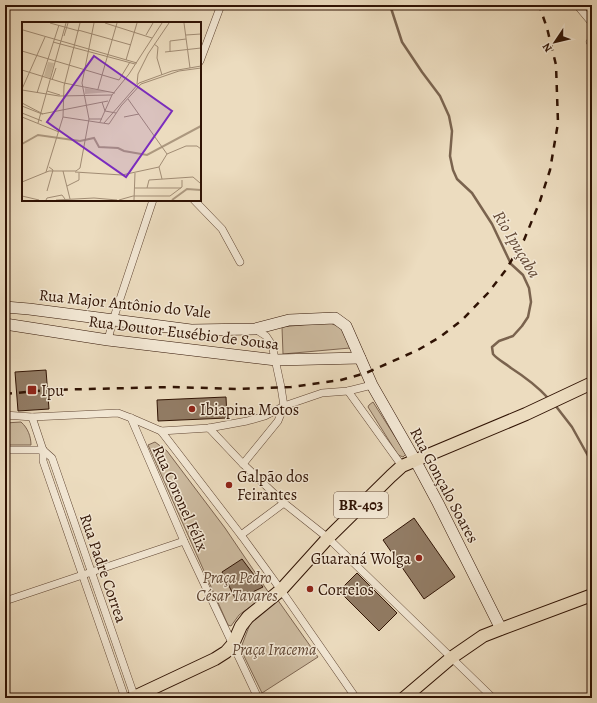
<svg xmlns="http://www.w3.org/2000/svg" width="597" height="703" font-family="Alegreya,serif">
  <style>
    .green { fill: #ccba9f; stroke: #7e6652 }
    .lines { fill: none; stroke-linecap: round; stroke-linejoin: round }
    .stream { stroke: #7a634e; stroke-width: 2.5 }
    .building { fill: #927c65; stroke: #301304 }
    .street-casing { stroke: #5f4533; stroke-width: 8 }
    .secondary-casing { stroke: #301304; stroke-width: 12 }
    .primary-casing { stroke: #301304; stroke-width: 14 }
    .street { stroke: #f3e8d5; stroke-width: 7 }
    .secondary { stroke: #f3e8d5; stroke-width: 11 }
    .primary { stroke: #ecdcbf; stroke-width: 12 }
    .rail { stroke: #301304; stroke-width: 2.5; stroke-dasharray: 7 7; stroke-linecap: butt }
    .poi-dot { fill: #8f2418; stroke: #f3e8d5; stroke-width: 1.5 }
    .labels { text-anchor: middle; stroke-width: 3; stroke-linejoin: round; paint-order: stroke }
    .shield { fill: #f3e8d5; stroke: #6a5343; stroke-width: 1 }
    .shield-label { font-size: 15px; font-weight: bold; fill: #301304 }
    .street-label { font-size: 16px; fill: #301304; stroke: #f3e8d5 }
    .poi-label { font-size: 16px; fill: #301304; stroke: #f3e8d5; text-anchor: start }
    .park-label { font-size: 16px; font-style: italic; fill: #5f4532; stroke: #f3e8d5 }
    .water-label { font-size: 17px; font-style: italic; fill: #624835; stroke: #f3e8d5 }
    .inset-river { fill: none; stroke: #ac987f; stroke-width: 2 }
    .inset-road { fill: none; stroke: #a18c74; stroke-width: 1 }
    .view { fill: #7b2cbf; fill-opacity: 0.15; stroke: #7b2cbf; stroke-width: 2 }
    .inset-edge { fill: none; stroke: #301304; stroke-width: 2 }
  </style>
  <rect width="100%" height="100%" fill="#ecdcbf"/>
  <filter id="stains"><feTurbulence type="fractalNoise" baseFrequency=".005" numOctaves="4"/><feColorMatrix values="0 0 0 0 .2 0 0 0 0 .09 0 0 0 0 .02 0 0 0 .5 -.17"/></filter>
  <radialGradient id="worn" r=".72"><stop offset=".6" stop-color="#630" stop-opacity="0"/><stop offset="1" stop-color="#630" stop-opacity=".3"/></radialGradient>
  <g class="green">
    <path d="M328,322L342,328L350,348L283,354L282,327Z"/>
    <path d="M373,402L406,454L403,457L398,455L368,407L369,405Z"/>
    <path d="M21,422C28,428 31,437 31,445H5V423Z"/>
    <path d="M155,442L167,451L225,528L269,593L239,615L231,626L228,625L148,445Z"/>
    <path d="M277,599L318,657L262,693L243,654L242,645L250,624Z"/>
  </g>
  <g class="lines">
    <g class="stream">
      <path d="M390,5L402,42L422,72L440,96L449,116L452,131L450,156L453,170L457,179L472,193L492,224L511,264L523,275L529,288L531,302L528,317L522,326L513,336L499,341L492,347L493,354C498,360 505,363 511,368C525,377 537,386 548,398"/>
      <path d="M555,405L572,427L592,463"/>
    </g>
  </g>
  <g class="building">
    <path d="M46,370L49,409L18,411L15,372Z"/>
    <path d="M226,397L227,418L158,421L157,400Z"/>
    <path d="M414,518L455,577L424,599L383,540Z"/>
    <path d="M242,559L263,587L236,600L222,572Z"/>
    <path d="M357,573L397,613L379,631L339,591Z"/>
  </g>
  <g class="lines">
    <defs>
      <g id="street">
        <path d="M577,5L592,23"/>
        <path d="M590,42L592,41"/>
        <path d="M200,61L221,5"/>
        <path d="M194,200L222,229L240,262"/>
        <path d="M108,340L113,320L153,200"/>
        <path d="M348,391L402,466"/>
        <path d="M5,415L32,417L118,413L131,418L161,431L209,428L247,421L265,416L284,406L322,393L348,391L372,385"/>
        <path d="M32,417L43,450V461L125,698"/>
        <path d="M131,418L184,541L258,698"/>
        <path d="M209,428L243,464L284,503L328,538L493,698"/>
        <path d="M161,431L241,535L281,590L356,698"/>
        <path d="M5,450H43"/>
        <path d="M43,450L52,458L135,698"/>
        <path d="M243,464L278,421L284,406L281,387L272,345L266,336L255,329"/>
        <path d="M241,535L284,503"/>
        <path d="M5,601L184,541"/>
      </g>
      <g id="secondary">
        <path d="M5,307L29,309L191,330L255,329L289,320L335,318L346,326L372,385L415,460L438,503L501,629"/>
        <path d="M5,324L108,340L276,360L360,358"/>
      </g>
      <g id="primary">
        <path d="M132,698L215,659L226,652L233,644L241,626L248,617L281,590L328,538L391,476L402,466L526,414L592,383"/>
        <path d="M404,698L451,658L483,636L501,629L592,595"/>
      </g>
    </defs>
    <use href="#street" class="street-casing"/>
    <use href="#secondary" class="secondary-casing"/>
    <use href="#primary" class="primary-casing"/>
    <use href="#street" class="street"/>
    <use href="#secondary" class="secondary"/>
    <use href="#primary" class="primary"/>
    <path class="rail" d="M5,394L47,390L173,387L239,389L291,387L341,380L366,373L418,350L440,337L462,320L488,293L505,271L524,240L540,201L550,170L558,123L556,65L547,28L539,5"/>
  </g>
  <g class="poi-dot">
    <rect x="27" y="385" width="10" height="10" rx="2"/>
    <circle cx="192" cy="409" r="4"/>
    <circle cx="229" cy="485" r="4"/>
    <circle cx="419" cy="558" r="4"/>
    <circle cx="310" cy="589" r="4"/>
  </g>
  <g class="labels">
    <rect class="shield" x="334" y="492" width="54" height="26" rx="3"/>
    <g class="shield-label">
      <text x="361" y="510">BR-403</text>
    </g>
    <g class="street-label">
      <text transform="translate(125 303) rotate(6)" y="6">Rua Major Antônio do Vale</text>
      <text transform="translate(184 332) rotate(7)" y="6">Rua Doutor Eusébio de Sousa</text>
      <text transform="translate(445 485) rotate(62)" y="6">Rua Gonçalo Soares</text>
      <text transform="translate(181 498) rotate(66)" y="6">Rua Coronel Félix</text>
      <text transform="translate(104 568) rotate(71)" y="6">Rua Padre Correa</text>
    </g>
    <g class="poi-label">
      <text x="41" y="396">Ipu</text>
      <text x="200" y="415">Ibiapina Motos</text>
      <text x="237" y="482">Galpão dos<tspan x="237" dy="18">Feirantes</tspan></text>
      <text x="411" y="564" text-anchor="end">Guaraná Wolga</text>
      <text x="318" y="595">Correios</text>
    </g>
    <g class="park-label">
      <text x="237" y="583">Praça Pedro<tspan x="237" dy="18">César Tavares</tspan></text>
      <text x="274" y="655">Praça Iracema</text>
    </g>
    <g class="water-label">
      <text transform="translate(517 244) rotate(59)" y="6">Rio Ipuçaba</text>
    </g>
  </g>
  <g transform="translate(22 22)">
    <rect width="179" height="179" fill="#ecdcbf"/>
    <path d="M26,40L32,41L28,56L22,54ZM63,66L89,70L63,72Z" fill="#ccba9f"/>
    <path class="inset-river" d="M0,122L16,113L58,119L72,116L77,125L96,126L102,129L125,133L179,104M150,178L165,167L179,168"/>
    <path class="inset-road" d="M28,1L57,9M83,1L130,16M162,1L168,46M1,8L115,41M56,8L109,23M124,13L131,1M164,13L179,12M42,14L46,1M31,20L113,42M132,22L136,25L135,36L140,53M0,29L97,58M143,30L179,26M148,30V19L164,17M104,38L115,1M0,48L42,61L93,71M30,58L34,46M97,58L108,40M115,62L116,52L126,32L147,1M0,67L23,15M76,67L95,1M0,68L37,74L90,73M25,69L38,73M15,71L37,3M106,77L145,132M80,80L83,89L94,91M0,81L21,92M0,84L20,92L86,79M0,91L20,99M0,95L37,110M41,95L87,102L99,84L119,62L157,49L179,46M102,95L117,92M67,97H80M78,100L90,73L107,52L140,1M16,101L44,1M82,101L117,61L150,49L179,44M145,132L164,124H175L179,127M137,145L145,132M137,145L140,157M41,149L48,177M24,150L41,95L42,64L58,1M53,150L100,153L137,145M0,160L27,149H54L58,146L67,97L60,61L72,1M45,164L57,158V151M113,166H159M125,166L127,158L171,155L178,161M25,169L31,148L27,145M0,174L17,178M24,178L25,176L40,173L43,177M34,178L72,176L95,178M97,178L111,174H148L160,165V158M112,178L113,151"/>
    <path class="view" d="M72,34L150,89L104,155L25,100Z"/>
    <rect width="179" height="179" class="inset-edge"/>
  </g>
  <rect width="597" height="703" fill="none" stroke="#ecdcbf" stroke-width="20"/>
  <rect x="6" y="6" width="585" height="691" fill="none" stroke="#301304" stroke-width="2"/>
  <rect x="10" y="10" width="577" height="683" fill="none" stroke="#301304"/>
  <g transform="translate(555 42) rotate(235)" stroke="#f3e8d5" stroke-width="3" paint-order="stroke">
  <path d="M0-3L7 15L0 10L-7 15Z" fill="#301304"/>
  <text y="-6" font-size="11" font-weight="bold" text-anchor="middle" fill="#301304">N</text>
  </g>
  <rect width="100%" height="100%" filter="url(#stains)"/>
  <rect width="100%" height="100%" fill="url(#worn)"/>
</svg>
